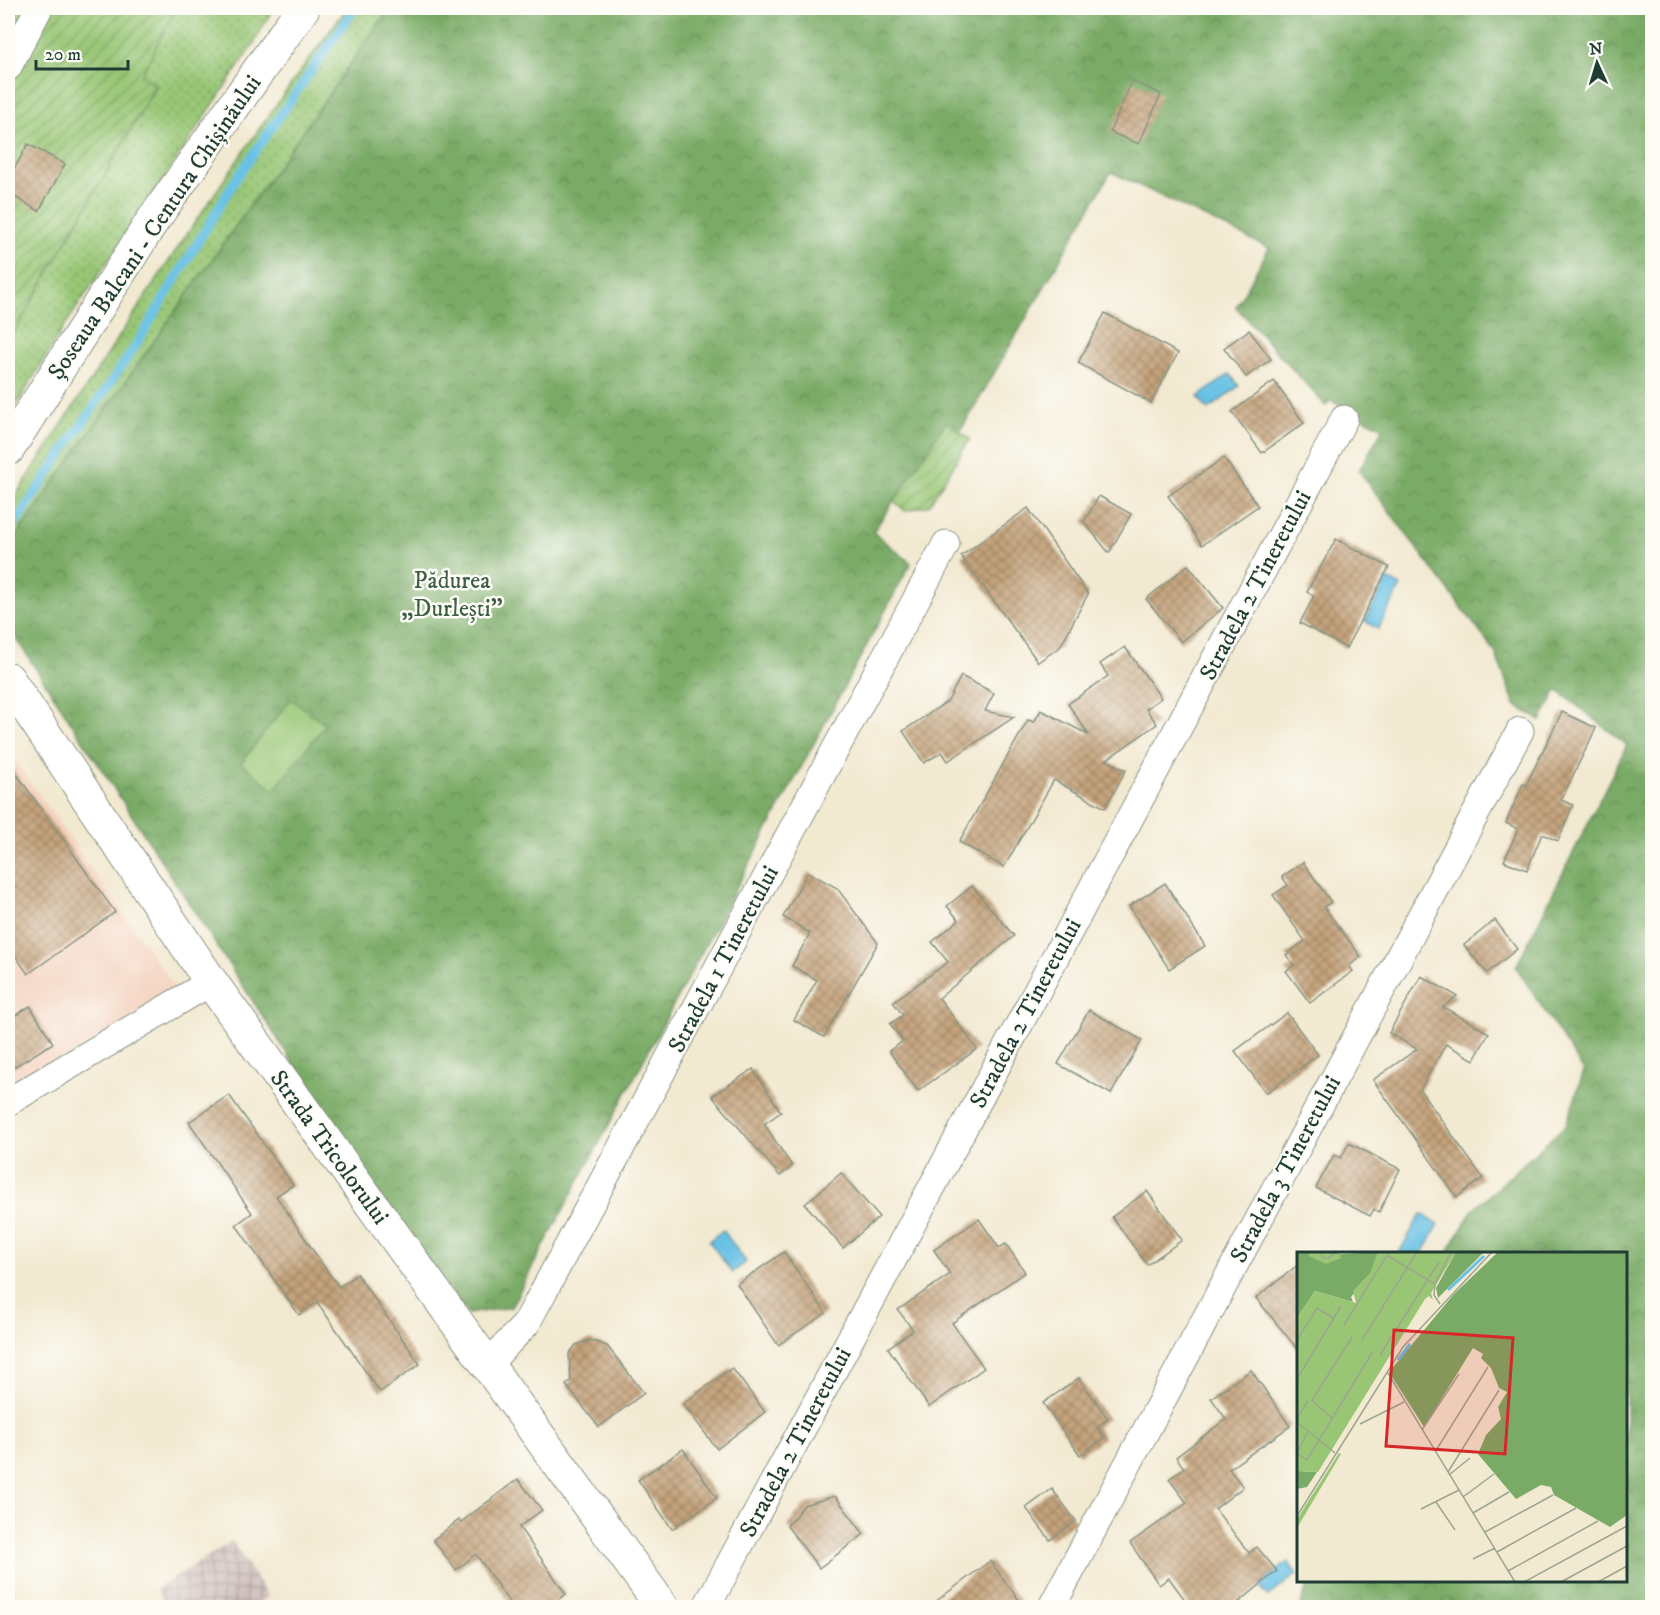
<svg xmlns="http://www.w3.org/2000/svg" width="1660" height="1615" font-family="'IM FELL DW Pica',serif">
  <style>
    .built { fill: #f4d3c0 }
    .industrial { fill: url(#industrial-grid) }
    .grass { fill: url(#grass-dots); stroke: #5c8254; stroke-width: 1.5 }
    .forest { fill: url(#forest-crowns); stroke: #4c744d; stroke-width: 1.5 }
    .garden { fill: url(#garden-furrows); stroke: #5c8254; stroke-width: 1.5 }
    .pitch { fill: #98c674; stroke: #5c8254; stroke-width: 1.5 }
    .water { fill: #67c1e5; stroke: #437f8c; stroke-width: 1.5 }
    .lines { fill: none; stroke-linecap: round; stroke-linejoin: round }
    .stream { stroke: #67c1e5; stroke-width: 9 }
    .building { fill: url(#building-cross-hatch) }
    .street-casing { stroke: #889382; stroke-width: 29 }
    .secondary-casing { stroke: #889382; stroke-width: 35 }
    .highway-casing { stroke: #889382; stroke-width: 35 }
    .street { stroke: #fff; stroke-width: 27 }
    .secondary { stroke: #fff; stroke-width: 33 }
    .highway { stroke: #fff; stroke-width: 33 }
    .labels { text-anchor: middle; stroke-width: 5; stroke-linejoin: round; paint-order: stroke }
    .street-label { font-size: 24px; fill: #1f3d34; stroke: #fdfcf7 }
    .park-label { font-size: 24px; fill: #3d5f44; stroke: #fdfcf7 }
    .inset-river { fill: none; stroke: #67c1e5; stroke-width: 3 }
    .inset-road { fill: none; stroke: #9ea492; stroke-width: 1.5 }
    .view { fill: #d62828; fill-opacity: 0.15; stroke: #d62828; stroke-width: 3 }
    .inset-edge { fill: none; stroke: #1f3d34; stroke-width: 3 }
  </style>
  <defs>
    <pattern id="industrial-grid" width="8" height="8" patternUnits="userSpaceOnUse" patternTransform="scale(1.5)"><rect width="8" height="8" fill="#d0c0bc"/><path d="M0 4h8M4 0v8" fill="none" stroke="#a89d9a"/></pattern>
    <pattern id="grass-dots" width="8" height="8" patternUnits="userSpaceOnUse" patternTransform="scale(1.5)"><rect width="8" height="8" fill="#98c674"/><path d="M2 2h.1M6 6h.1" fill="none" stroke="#7ba260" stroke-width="1.8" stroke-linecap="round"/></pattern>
    <pattern id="forest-crowns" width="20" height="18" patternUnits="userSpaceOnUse" patternTransform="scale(1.5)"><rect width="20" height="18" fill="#7aab66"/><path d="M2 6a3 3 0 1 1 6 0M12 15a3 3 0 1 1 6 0" fill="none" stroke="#638c55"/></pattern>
    <pattern id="garden-furrows" width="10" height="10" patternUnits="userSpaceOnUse" patternTransform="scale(1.5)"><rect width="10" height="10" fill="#98c674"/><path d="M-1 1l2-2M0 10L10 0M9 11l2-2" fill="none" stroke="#7ba260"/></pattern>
    <pattern id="building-cross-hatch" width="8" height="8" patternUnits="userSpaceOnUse" patternTransform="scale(1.5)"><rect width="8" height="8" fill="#c5a37b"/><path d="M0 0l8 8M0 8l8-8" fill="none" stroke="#9f8666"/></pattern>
  </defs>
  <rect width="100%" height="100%" fill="#fdfcf7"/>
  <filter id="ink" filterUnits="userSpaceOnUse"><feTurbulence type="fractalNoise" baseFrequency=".0167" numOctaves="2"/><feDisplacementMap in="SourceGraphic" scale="12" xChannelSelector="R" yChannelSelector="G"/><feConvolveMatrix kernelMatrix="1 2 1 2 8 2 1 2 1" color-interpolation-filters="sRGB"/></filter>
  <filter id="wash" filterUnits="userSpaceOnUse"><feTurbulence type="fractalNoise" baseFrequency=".008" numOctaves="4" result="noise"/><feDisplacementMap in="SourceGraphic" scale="24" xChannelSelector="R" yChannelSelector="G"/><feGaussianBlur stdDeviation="1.35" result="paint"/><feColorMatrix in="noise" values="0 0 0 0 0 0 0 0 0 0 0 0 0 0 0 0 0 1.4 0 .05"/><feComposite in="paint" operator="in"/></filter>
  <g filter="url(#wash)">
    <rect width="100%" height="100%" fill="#f2e9d1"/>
    <path class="built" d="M8,751L179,993L8,1089Z"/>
    <path class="industrial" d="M232,1541L268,1597L251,1607H168L156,1589Z"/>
    <g class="grass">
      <path d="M176,8H273L253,45L63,328L8,419V343L156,86L140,76Z"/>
      <path d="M347,8H390L8,548V508C117,339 226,169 347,8Z"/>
    </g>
    <path class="forest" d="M390,8H1652V1607H1300L1309,1581L1626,1580V1254L1447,1253L1472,1211L1566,1125L1584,1071L1516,967L1627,745L1557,690L1541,721L1515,705L1495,652L1359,471L1383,428L1330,400L1326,406L1236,307L1269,248L1111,172L960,432L946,423L873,532L911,563L511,1307L468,1314L380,1196L8,626V548Z"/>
    <g class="garden">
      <path d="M8,8H176L141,76L156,85L8,343Z"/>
      <path d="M946,422L970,439L929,505L905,511L894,501Z"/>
    </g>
    <path class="pitch" d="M291,699L325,725L274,790L241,763Z"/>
    <g class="water">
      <path d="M1230,374L1239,386L1208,410L1198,397Z"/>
      <path d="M1387,579L1401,586L1378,629L1365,621Z"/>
      <path d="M1421,1214L1439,1224L1423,1253H1399Z"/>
      <path d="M723,1230L746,1262L732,1273L709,1241Z"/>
      <path d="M1288,1562L1297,1574L1268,1596L1259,1585Z"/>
    </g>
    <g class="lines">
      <path class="stream" d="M8,533L136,345L234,182L355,8"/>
    </g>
    <g id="blocks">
      <g class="building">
        <path d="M1132,81L1161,94L1139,144L1110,132Z"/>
        <path d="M28,144L65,164L39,211L8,193V180Z"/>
        <path d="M1105,313L1178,353L1151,403L1078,363Z"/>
        <path d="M1249,330L1271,359L1246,377L1224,348Z"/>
        <path d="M1274,381L1304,423L1262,453L1232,412Z"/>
        <path d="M1224,458L1258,506L1202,545L1168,496Z"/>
        <path d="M1099,496L1131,514L1109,553L1084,522Z"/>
        <path d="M1028,508L1088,594L1060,647L1038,662L961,556Z"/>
        <path d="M1336,539L1389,567L1346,648L1300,623L1314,596L1307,592Z"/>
        <path d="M1188,565L1223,608L1181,642L1146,599Z"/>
        <path d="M1125,647L1161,698L1146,709L1157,724L1106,760L1126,770L1105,808L1054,780L1004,867L959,842L1028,720L1034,722L1041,710L1089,735L1068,704L1108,676L1100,664Z"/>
        <path d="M961,676L994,693L985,711L1014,717L948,761L942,752L924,763L903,731L948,701Z"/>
        <path d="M1562,712L1596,728L1561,800L1573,805L1558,841L1542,834L1527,870L1504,861L1518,829L1506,823L1523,784L1526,785Z"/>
        <path d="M8,762L115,912L28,974L8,945Z"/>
        <path d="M1303,862L1331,902L1324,907L1361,957L1349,966L1353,971L1310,1003L1286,971L1294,965L1286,955L1305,941L1273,895L1288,885L1282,877Z"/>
        <path d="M808,872L837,888L878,943L824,1037L794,1020L817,980L792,966L810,933L783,917Z"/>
        <path d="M1165,883L1205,946L1169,969L1129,906Z"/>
        <path d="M972,886L1014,936L939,998L977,1049L918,1091L889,1051L903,1041L890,1024L903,1015L893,1002L948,962L932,942L959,920L947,906Z"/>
        <path d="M1495,920L1517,949L1487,973L1464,945Z"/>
        <path d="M1421,976L1457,996L1443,1007L1489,1033L1474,1060L1446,1044L1420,1090L1483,1178L1457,1197L1373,1080L1417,1049L1389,1033Z"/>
        <path d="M30,1006L53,1043L8,1071V1020Z"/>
        <path d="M1089,1010L1142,1040L1111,1094L1058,1064Z"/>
        <path d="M1287,1013L1318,1055L1266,1093L1235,1051Z"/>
        <path d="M753,1069L781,1112L764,1124L792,1166L780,1176L712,1096Z"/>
        <path d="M229,1095L293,1185L276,1196L323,1265L339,1287L357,1274L420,1364L380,1392L317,1302L299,1315L236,1225L252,1213L189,1122Z"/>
        <path d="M1349,1143L1400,1169L1379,1212L1374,1209L1370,1216L1316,1188L1334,1155L1341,1158Z"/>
        <path d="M841,1173L879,1217L843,1248L805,1204Z"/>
        <path d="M1147,1191L1182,1240L1147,1265L1112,1217Z"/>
        <path d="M979,1219L999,1248L1006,1244L1025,1272L952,1323L984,1368L929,1407L888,1348L913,1330L898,1310L950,1274L934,1250Z"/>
        <path d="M784,1252L826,1313L778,1345L737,1284Z"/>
        <path d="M1299,1264V1351L1256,1298Z"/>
        <path d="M590,1340L607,1346L644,1393L599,1427L566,1385L571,1381L569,1354L576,1345Z"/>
        <path d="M732,1368L765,1412L717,1449L683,1404Z"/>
        <path d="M1251,1370L1290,1426L1229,1469L1243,1487L1215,1509L1249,1553L1257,1547L1277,1571L1232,1608H1191L1169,1578L1159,1585L1130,1543L1187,1503L1169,1479L1184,1468L1176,1457L1226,1419L1211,1398Z"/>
        <path d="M1079,1378L1108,1419L1097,1427L1104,1438L1080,1455L1043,1403Z"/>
        <path d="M683,1449L717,1498L672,1529L638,1480Z"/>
        <path d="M518,1479L542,1510L519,1527L566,1594L546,1608H513L476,1554L456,1570L433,1540L459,1520L461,1522Z"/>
        <path d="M1052,1489L1076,1521L1050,1540L1026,1508Z"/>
        <path d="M835,1496L864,1534L819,1568L787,1526L804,1505Z"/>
        <path d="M990,1561L1025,1608H927Z"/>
      </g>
    </g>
  </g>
  <g filter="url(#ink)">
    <use href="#blocks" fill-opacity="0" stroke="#889382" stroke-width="1.5"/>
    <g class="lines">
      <defs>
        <g id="street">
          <path d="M8,67L39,8"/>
          <path d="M8,1102L211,982"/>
          <path d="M487,1365L526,1324L946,544"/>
          <path d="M706,1608L1344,419"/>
          <path d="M1051,1608L1520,731"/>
        </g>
        <path id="secondary" d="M8,679L211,982L663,1608"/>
        <path id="highway" d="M8,449L151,223L303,8"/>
      </defs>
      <use href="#street" class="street-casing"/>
      <use href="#secondary" class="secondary-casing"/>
      <use href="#highway" class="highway-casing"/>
      <use href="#street" class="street"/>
      <use href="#secondary" class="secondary"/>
      <use href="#highway" class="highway"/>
    </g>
  </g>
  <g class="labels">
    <g class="street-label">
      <text transform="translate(154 227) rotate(-56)" y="8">Șoseaua Balcani - Centura Chișinăului</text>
      <text transform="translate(1255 585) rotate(-62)" y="8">Stradela 2 Tineretului</text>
      <text transform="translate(723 959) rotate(-62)" y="8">Stradela 1 Tineretului</text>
      <text transform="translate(1025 1013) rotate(-62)" y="8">Stradela 2 Tineretului</text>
      <text transform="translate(330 1147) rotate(54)" y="8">Strada Tricolorului</text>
      <text transform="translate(1285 1169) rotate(-62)" y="8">Stradela 3 Tineretului</text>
      <text transform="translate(795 1442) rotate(-62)" y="8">Stradela 2 Tineretului</text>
    </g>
    <g class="park-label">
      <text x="452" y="588">Pădurea<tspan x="452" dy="28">„Durlești”</tspan></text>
    </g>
  </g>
  <g transform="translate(1297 1252)">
    <rect width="330" height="330" fill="#f2e9d1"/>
    <path d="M42,201L44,202L0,276V267Z" fill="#98c674"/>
    <path d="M0,0L13,1L12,4L81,0L74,21L54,45L56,50L18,39L0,66ZM159,0H187L141,46L139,36ZM201,0H330V263L313,275L257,243L254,235L244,233L219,247L181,202L189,183L204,167L201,155L210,140L202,136L194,116L184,106L186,102L176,96L127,175L92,120L157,42ZM0,219L20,220L10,235L0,237Z" fill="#7aab66"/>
    <path d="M13,0H42L44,6L29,12L12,4ZM81,0H159L134,41L136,48L132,44L128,47L21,220L0,219V66L18,39L59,51L56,39L73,21Z" fill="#98c674"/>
    <path class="inset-river" d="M151,38L187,4M101,108L113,92"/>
    <path class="inset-road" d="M24,0L26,6H31L40,0M91,4L138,32M143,52L137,43L138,32L154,0M47,73L92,0M0,88L20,56L36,66M65,88L120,0M83,103L142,10M91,121L218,330M0,127L44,54M0,166L11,149M35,166L15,148L55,85M0,170L38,201M63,172L107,150M125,178L162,122M11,179L0,201L10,208L76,99M138,200L191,115M151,220L202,138M152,223L173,206M166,245L197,222M139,250L158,278M124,257L162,238M176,261L212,240M0,264L106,95L195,0M188,280L256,243M200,300L279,256M176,307L198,296M211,319L301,269M227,330L330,274M264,330L330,294M301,330L330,314"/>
    <path class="view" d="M97,78L216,86L208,202L89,194Z"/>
    <rect width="330" height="330" class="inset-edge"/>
  </g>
  <rect width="1660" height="1615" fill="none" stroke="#fdfcf7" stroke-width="30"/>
  <g transform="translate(1597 63) rotate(356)" stroke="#fdfcf7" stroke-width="4.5" paint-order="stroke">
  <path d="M0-4.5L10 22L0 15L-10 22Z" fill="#1f3d34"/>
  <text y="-9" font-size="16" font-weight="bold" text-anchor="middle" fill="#1f3d34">N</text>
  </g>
  <path d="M36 60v9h92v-9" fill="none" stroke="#1f3d34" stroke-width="3"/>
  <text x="45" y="60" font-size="18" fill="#1f3d34" stroke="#fdfcf7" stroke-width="4.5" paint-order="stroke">20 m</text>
</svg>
